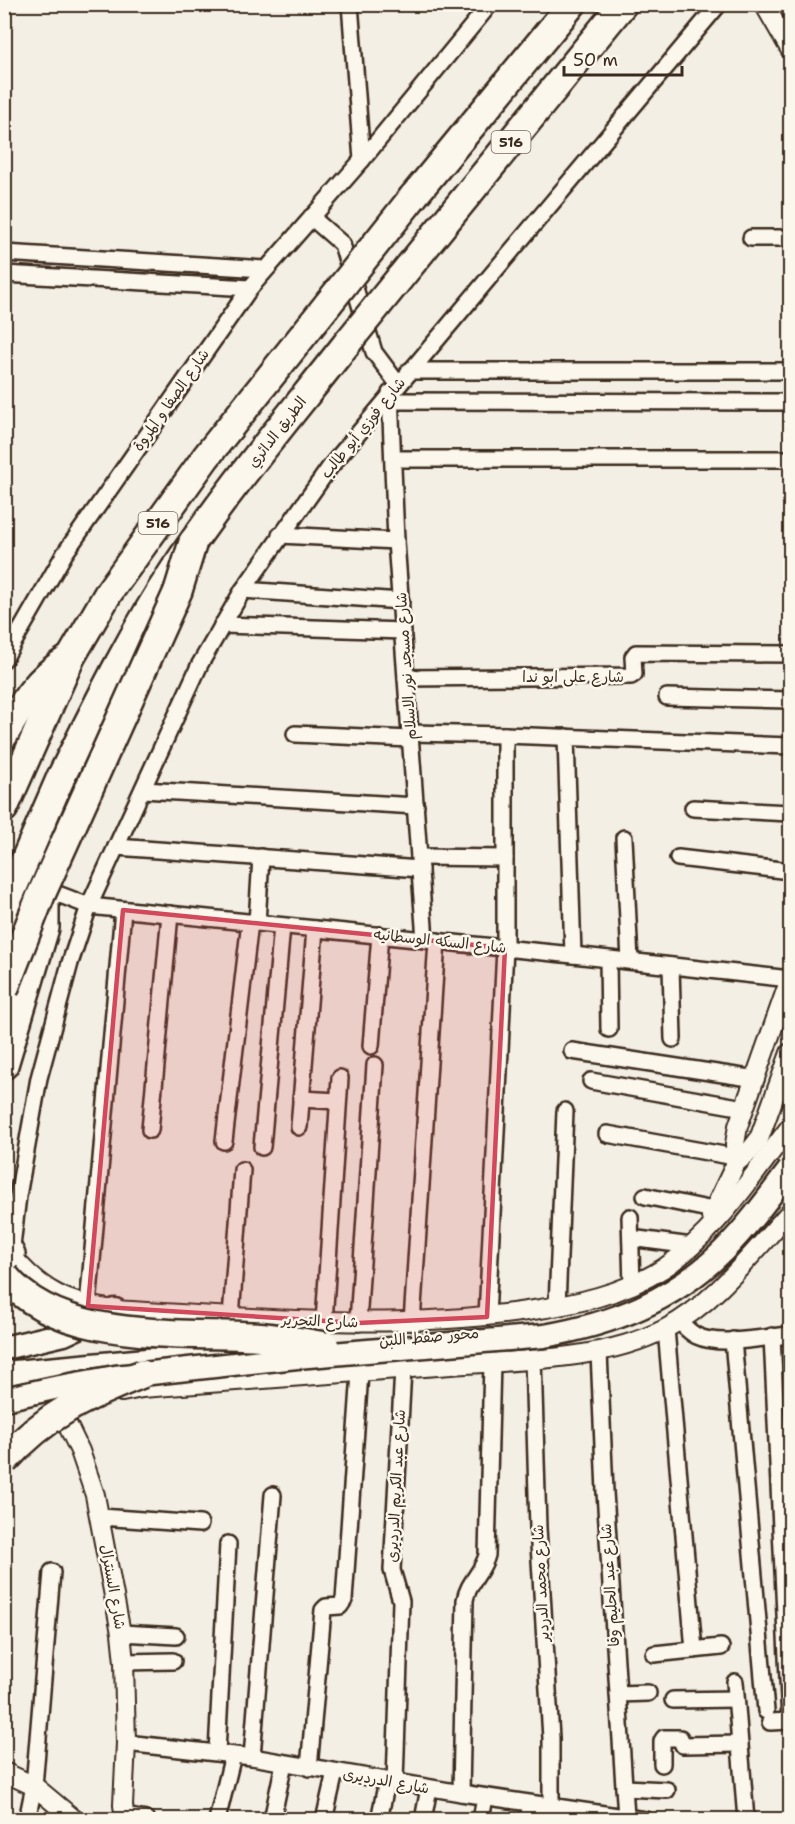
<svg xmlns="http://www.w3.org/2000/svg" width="795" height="1824" font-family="'Shantell Sans','Playpen Sans Arabic',sans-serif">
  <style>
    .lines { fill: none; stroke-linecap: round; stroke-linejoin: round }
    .minor-casing { stroke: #3b2a1e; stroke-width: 20 }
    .tertiary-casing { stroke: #3b2a1e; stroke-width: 22 }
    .primary-casing { stroke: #3b2a1e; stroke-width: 27 }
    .motorway-casing { stroke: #3b2a1e; stroke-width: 32 }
    .minor { stroke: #fbf7ec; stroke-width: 15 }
    .tertiary { stroke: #fbf7ec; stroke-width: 18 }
    .primary { stroke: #fbf7ec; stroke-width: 22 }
    .motorway { stroke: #fbf7ec; stroke-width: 27 }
    .primary-bridge-casing { stroke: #3b2a1e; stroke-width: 27; stroke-linecap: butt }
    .motorway-bridge-casing { stroke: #3b2a1e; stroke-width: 32; stroke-linecap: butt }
    .primary-bridge { stroke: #fbf7ec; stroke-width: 22 }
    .motorway-bridge { stroke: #fbf7ec; stroke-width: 27 }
    .marked { fill: #d1495b; fill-opacity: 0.2; stroke: #d1495b; stroke-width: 4.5; stroke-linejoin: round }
    .labels { text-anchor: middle; stroke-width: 5; stroke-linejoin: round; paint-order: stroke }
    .shield { fill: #fbf7ec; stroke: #75685c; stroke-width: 1.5 }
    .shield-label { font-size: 14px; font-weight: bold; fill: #3b2a1e }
    .street-label { font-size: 15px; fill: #3b2a1e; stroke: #fbf7ec }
  </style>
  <rect width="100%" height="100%" fill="#f3efe4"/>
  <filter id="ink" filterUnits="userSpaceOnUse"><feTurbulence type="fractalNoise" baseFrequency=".0167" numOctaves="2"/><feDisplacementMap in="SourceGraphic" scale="12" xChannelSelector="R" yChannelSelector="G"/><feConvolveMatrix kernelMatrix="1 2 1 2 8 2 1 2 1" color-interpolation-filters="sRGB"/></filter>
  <g filter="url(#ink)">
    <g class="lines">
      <defs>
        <g id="minor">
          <path d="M350,4L362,160"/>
          <path d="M311,217L342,244L374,352L398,384"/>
          <path d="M751,238H790"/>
          <path d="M4,253L265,269"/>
          <path d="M4,274L250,288"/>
          <path d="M409,371H790"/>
          <path d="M390,393L396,541L425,940"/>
          <path d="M391,401L790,402"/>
          <path d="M393,459H790"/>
          <path d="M280,535L396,541"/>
          <path d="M243,590L401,601"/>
          <path d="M222,625L403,631"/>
          <path d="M4,659L65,553L250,288L362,160L490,4"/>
          <path d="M406,678L631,676L634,674L633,657L636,653L790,654"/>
          <path d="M667,697L790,700"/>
          <path d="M411,733L505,735L790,746"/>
          <path d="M295,734L411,739"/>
          <path d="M566,737L573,955"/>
          <path d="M143,790L416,806"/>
          <path d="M693,808L790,813"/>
          <path d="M624,838L630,961"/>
          <path d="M116,847L420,869"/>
          <path d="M419,857L505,858"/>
          <path d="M678,858L790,871"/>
          <path d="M11,876L89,906L573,955L790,979"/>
          <path d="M257,923L261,857"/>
          <path d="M608,959L609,1029"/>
          <path d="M671,966L673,1039"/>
          <path d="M371,1046L380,935"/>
          <path d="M572,1051L756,1079"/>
          <path d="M591,1081L744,1108"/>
          <path d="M301,1099L338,1101"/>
          <path d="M299,1127L315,929"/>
          <path d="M150,1130L170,914"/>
          <path d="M607,1134L735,1157"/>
          <path d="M224,1141L250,922"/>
          <path d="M262,1147L282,926"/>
          <path d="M645,1196L713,1210"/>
          <path d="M630,1217L632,1286"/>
          <path d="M638,1239L692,1246"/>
          <path d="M11,1254L18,1196L39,1078L70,963L89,906L200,664L243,590L330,467L719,4"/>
          <path d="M88,1306L123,910"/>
          <path d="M557,1306L565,1111"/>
          <path d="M231,1317L242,1170"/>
          <path d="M487,1317L505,948V735"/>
          <path d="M679,1321C685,1327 690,1333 697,1336C720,1347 765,1337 790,1335"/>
          <path d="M324,1322L340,1078"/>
          <path d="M412,1322L437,941"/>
          <path d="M358,1323L375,1065"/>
          <path d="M666,1329L694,1650"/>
          <path d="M772,1336L790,1721"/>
          <path d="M733,1340L766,1711"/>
          <path d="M599,1352L605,1492L626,1817"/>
          <path d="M533,1358L538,1528L551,1738V1807"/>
          <path d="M100,1517L200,1524"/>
          <path d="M121,1633L176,1636"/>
          <path d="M654,1654L721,1647"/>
          <path d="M124,1662L173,1661"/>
          <path d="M735,1682L746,1820"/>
          <path d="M618,1694L648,1693"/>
          <path d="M673,1700L736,1699"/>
          <path d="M770,1722L790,1721"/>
          <path d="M126,1743L252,1757L461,1793L645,1820"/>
          <path d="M217,1752L228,1544"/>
          <path d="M252,1757L273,1495"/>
          <path d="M662,1764V1741L664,1738H680L683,1745L740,1744"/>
          <path d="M309,1768L323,1610L326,1607L340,1606L344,1600L360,1373"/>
          <path d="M395,1782L401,1601L392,1570L403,1369"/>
          <path d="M624,1788L667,1790"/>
          <path d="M461,1793L465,1600C468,1582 483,1572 487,1555L492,1362"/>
          <path d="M124,1816L147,1820"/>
          <path d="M27,1820L34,1786L52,1572"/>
          <path d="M217,1820L233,1755"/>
          <path d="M272,1820L284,1763"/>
          <path d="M324,1820L335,1772"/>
          <path d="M379,1820L387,1781"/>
          <path d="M423,1820L429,1788"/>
          <path d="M481,1820L485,1797"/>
          <path d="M528,1820L531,1804"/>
        </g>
        <g id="tertiary">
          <path d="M764,4L790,49"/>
          <path d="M736,1163L735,1144L738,1126L790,979"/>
          <path d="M711,1216L736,1163L749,1152L759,1139L790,1053"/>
          <path d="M11,1255C42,1292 68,1304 115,1310C254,1318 388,1331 527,1311C575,1304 622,1295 664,1268C716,1233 752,1176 790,1127"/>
          <path d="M122,1392L142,1388C245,1381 348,1373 451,1365C519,1360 603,1361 665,1329C714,1304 753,1252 790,1212"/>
          <path d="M57,1403L80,1451L95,1495L121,1633L124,1662L126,1743L123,1805L125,1820"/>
          <path d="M4,1772L34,1786L75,1820"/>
        </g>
        <g id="primary">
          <path d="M4,1348L64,1334L115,1310"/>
          <path d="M4,1373L288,1347"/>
        </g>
        <g id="motorway">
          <path d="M413,197L572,4"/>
          <path d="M399,279L623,4"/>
          <path d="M4,735C23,702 37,678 70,658"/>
          <path d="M61,777C96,707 131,635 174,570C227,490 289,417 348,342"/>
          <path d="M4,808L71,657L109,592L206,457L328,304"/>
          <path d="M4,1065L45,928V905L41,895"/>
          <path d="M4,1242L11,1255"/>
        </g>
      </defs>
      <use href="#minor" class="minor-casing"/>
      <use href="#tertiary" class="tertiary-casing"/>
      <use href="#primary" class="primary-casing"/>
      <use href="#motorway" class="motorway-casing"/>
      <use href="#minor" class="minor"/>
      <use href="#tertiary" class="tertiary"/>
      <use href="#primary" class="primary"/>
      <use href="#motorway" class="motorway"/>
      <defs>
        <path id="primary-bridge" d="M4,1399L54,1388L115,1377L297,1357L544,1336C612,1324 673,1301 723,1251C748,1226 769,1197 790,1169"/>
        <g id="motorway-bridge">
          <path d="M328,304L413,197"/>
          <path d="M348,342L399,279"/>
          <path d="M4,908L61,777"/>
          <path d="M4,990L41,895L178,591L193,542"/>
          <path d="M4,1275C56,1342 177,1332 252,1336C276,1337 301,1342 325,1346"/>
          <path d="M4,1461C46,1414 85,1397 142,1374"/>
        </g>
      </defs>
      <use href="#primary-bridge" class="primary-bridge-casing"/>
      <use href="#motorway-bridge" class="motorway-bridge-casing"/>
      <use href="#primary-bridge" class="primary-bridge"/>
      <use href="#motorway-bridge" class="motorway-bridge"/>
    </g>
  </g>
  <path class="marked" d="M123,910L505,948L487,1317L358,1323L88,1306Z"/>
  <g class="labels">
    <g class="shield">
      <rect x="491.5" y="131" width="39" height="22" rx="4.5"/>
      <rect x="138.5" y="512" width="39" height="22" rx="4.5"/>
    </g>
    <g class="shield-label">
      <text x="511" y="147">516</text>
      <text x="158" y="528">516</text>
    </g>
    <g class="street-label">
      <text transform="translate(171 400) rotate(-55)" y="5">شارع الصفا و المروة</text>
      <text transform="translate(363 428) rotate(-51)" y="5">شارع فوزي أبو طالب</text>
      <text transform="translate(277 432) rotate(-52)" y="5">الطريق الدائري</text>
      <text transform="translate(406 666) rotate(-94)" y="5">شارع مسجد نور الاسلام</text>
      <text x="573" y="682">شارع على ابو ندا</text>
      <text transform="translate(440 941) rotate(6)" y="5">شارع السكه الوسطانيه</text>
      <text transform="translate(320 1321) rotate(2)" y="5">شارع التحرير</text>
      <text transform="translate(429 1337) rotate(-5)" y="5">محور صفط اللبن</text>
      <text transform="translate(396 1486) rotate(-87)" y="5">شارع عبد الكريم الدرديرى</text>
      <text transform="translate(541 1583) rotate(-93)" y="5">شارع محمد الدردير</text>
      <text transform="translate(610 1585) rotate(-94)" y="5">شارع عبد الحليم وفا</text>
      <text transform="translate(113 1587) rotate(80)" y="5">شارع السنترال</text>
      <text transform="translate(386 1781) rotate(10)" y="5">شارع الدرديرى</text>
    </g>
  </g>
  <rect width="795" height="1824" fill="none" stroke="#fbf7ec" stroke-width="24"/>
  <rect x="12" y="12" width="771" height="1800" fill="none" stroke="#3b2a1e" stroke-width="2" filter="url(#ink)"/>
  <path d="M564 66v9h118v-9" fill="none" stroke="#3b2a1e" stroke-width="3"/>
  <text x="573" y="66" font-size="18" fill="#3b2a1e" stroke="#fbf7ec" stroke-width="4.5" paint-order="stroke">50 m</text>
</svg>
